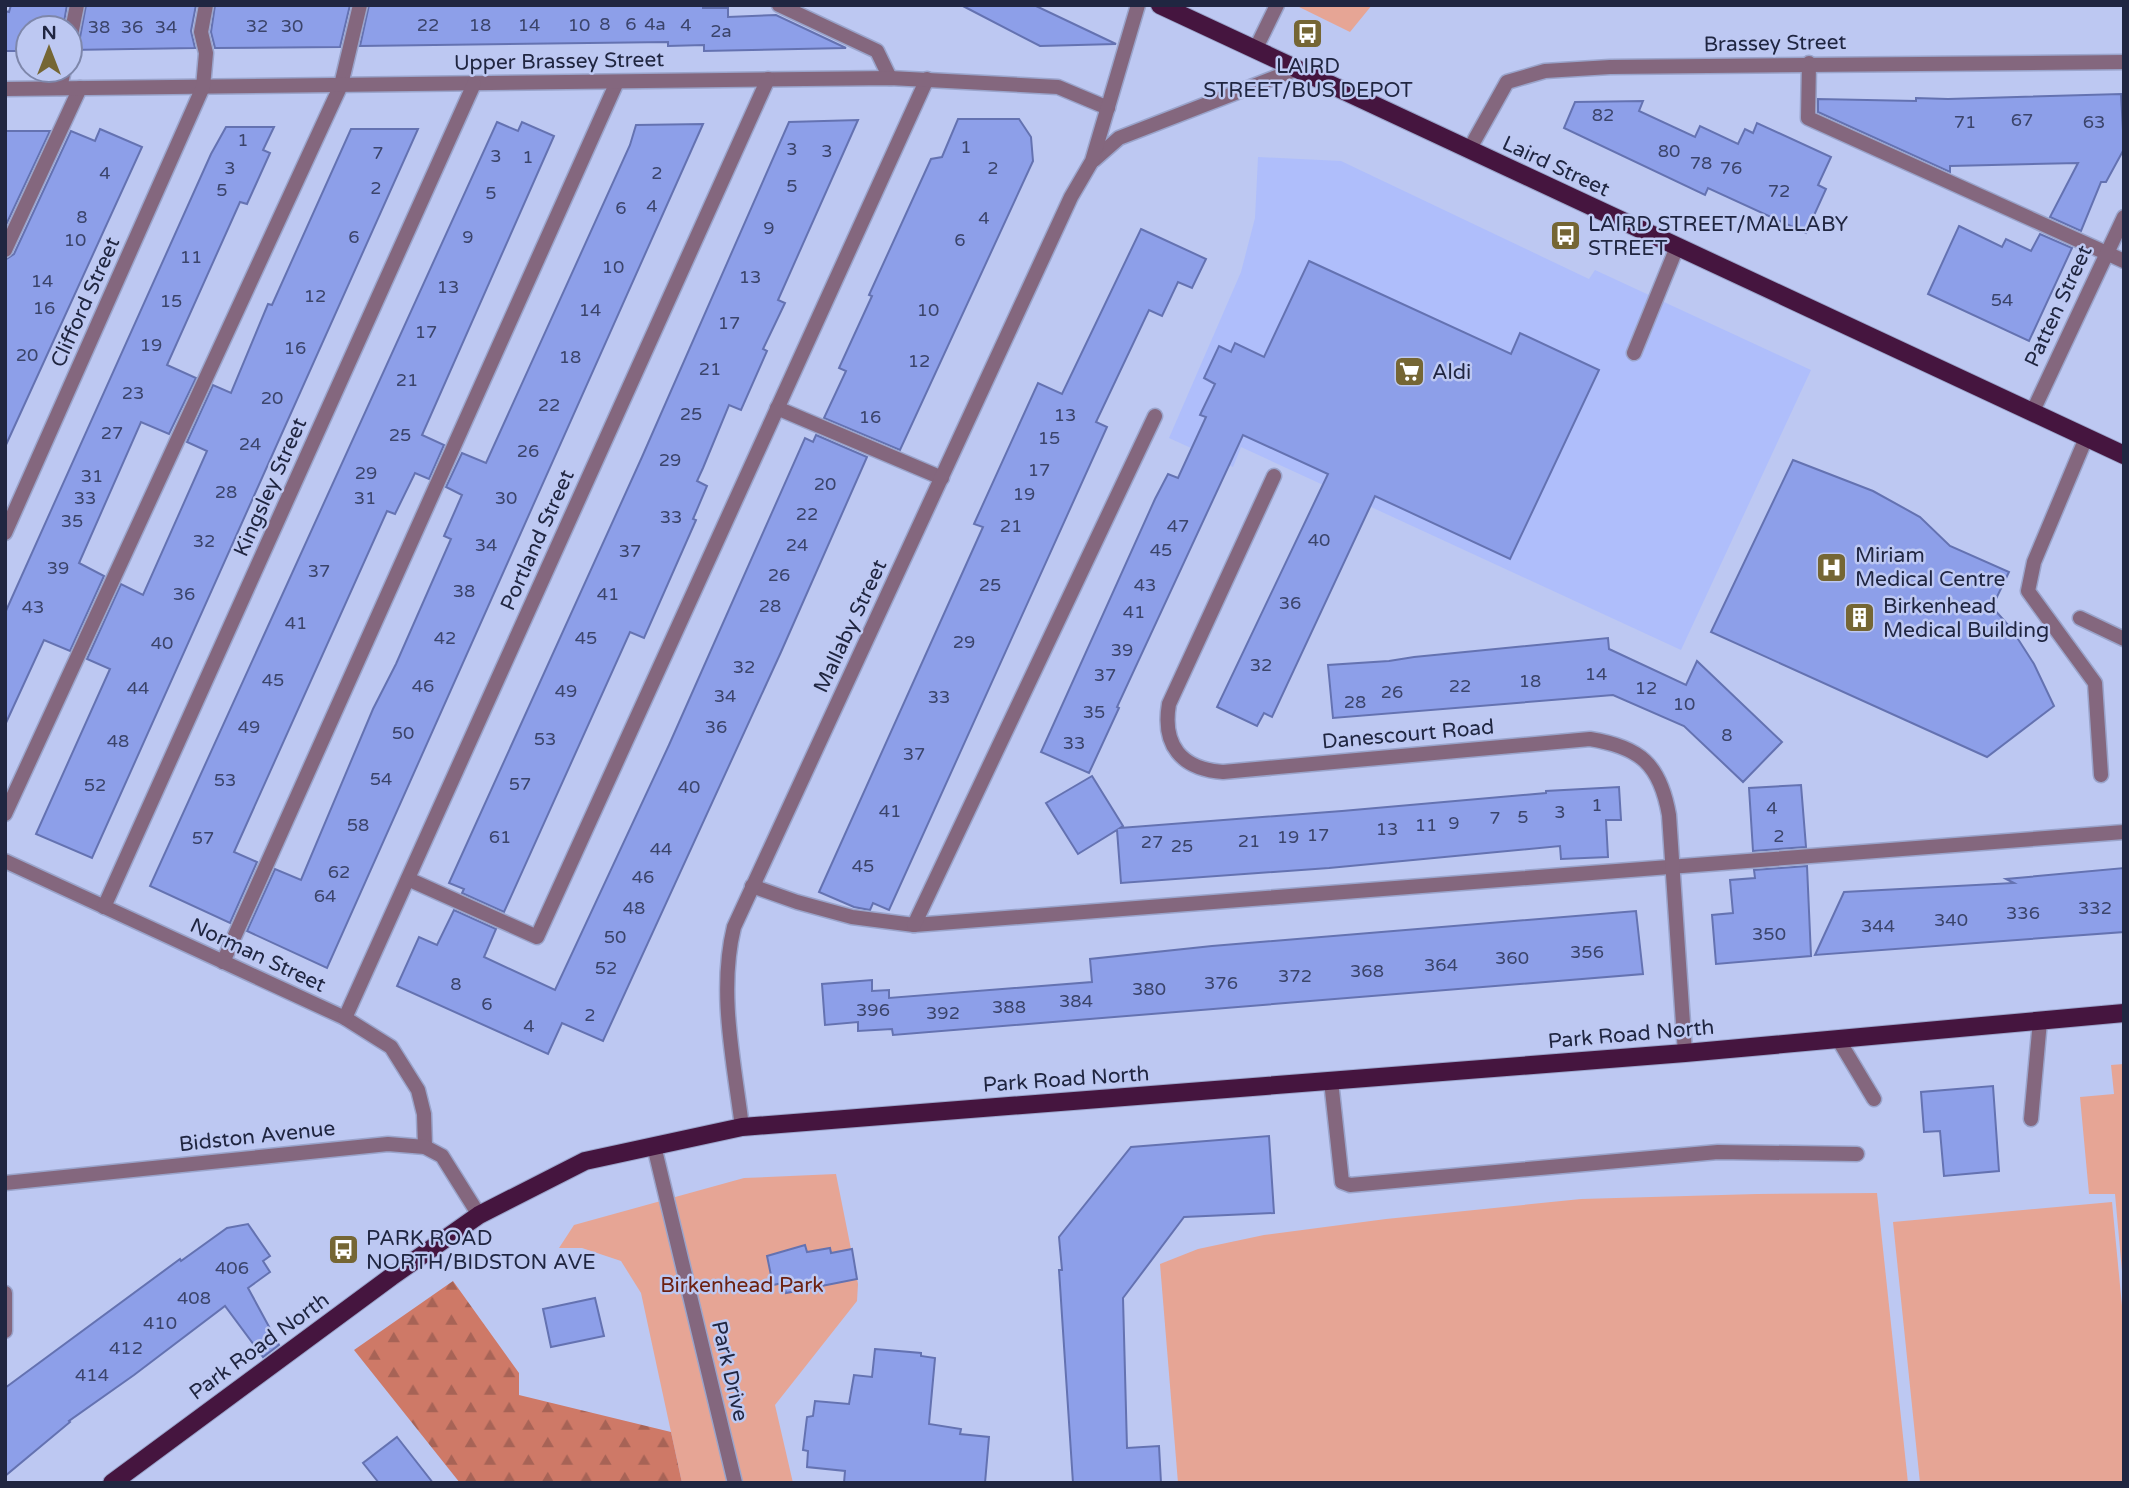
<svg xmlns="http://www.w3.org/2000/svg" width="2129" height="1488" font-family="'Varela Round',sans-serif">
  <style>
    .built { fill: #afbefb }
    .green { fill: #e6a595 }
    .forest { fill: url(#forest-firs) }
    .building { fill: #8d9fe9; stroke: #6472b1; stroke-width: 2 }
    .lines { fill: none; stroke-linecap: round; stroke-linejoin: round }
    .lane-casing { stroke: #9aa4cb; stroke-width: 17 }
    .street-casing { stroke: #9aa4cb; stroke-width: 17 }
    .primary-casing { stroke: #9aa4cb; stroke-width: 20 }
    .lane { stroke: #84677e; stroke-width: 14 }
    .street { stroke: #84677e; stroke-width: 14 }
    .primary { stroke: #45153f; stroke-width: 18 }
    .labels { text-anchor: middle; stroke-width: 5; stroke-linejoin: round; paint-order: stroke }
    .number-label { font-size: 18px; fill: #3b446b }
    .street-label { font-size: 21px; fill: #202641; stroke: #bdc8f2 }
    .poi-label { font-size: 21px; fill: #202641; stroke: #bdc8f2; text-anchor: start }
    .park-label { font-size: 21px; fill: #6c2010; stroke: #bdc8f2 }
  </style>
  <defs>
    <pattern id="forest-firs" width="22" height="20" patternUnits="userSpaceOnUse" patternTransform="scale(1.75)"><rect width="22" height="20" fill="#ce7967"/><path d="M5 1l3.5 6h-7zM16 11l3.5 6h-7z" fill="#a76356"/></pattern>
  </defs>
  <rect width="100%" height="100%" fill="#bdc8f2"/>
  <path class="built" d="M1258,157L1341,161L1589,279L1595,270L1811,370L1681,650L1241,447L1233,467L1169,438L1241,272L1255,218Z"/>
  <g class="green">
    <path d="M1295,5H1372L1350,32Z"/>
    <path d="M2124,1064V1293L2115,1194H2089L2080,1097L2114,1094L2111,1065Z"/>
    <path d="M836,1174L858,1284L857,1301L775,1405L793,1483H682L641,1293L621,1261L582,1248H559L574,1225L744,1178Z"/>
    <path d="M1877,1193L1908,1483H1178L1160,1264L1198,1249L1264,1235L1386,1219L1581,1199L1757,1194Z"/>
    <path d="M2112,1202L2124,1327V1483H1920L1893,1222Z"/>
  </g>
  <path class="forest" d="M453,1281L519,1373V1395L671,1432L682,1483H460L354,1350Z"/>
  <g class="building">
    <path d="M11,5H67L63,28H28V51H5V11L9,12Z"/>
    <path d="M86,5H196L191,31L195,48L70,50L79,43Z"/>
    <path d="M215,5H350L340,47L215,48L211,32Z"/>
    <path d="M369,5H703V8H728V17L776,15L846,48L704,51V45L668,46V42L360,46Z"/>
    <path d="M961,5H1034L1116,44L1040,46Z"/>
    <path d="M2121,94L2124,149L2106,182H2101L2081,231L2050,217L2078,163L1950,166V172L1818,112V99L1916,101V98L1948,99Z"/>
    <path d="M1643,101L1639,111L1695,137L1700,126L1738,144L1745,129L1753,133L1757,123L1831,157L1818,185L1826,189L1806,233L1708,188L1705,195L1564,128L1575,102Z"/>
    <path d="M958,119H1019L1031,137L1033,161L900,450L824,418L846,371L839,368L872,296L869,295L931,159L942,157Z"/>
    <path d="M858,120L778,300L785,303L763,349L767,351L741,410L729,405L703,468L697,481L707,486L693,519L696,520L644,638L630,632L504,912L462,893L464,889L449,883L642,457L789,122Z"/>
    <path d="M497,122L518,131L522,122L554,136L422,435L444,445L429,479L415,473L395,514L387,511L234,852L257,862L230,923L150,886Z"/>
    <path d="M703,124L327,968L247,931L275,869L301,880L373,709L396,664L451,539L444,536L462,495L446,487L462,453L486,463L630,145L636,125Z"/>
    <path d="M226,127H274L263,150L270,153L247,204L240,202L167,365L196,378L169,434L141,422L79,563L104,576L70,651L44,640L5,725V613L211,154Z"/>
    <path d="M100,129L142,147L5,447V260L14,254L71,131L95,141Z"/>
    <path d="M351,129H418L92,858L36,834L110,669L87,659L121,584L143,595L207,451L187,442L213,385L231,393L268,304L272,305Z"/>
    <path d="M5,131H50L5,227Z"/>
    <path d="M1959,226L2002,247L2006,239L2031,251L2040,234L2072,248L2029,341L1928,294Z"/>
    <path d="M1141,229L1206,259L1192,288L1178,282L1162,316L1149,310L1096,422L1107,427L889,910L873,903L870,910L854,907L819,892L983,527L974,524L1038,383L1062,394Z"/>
    <path d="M1309,261L1511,354L1520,333L1599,370L1510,559L1375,496L1272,717L1264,713L1257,726L1217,707L1328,474L1243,435L1117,707L1119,708L1089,773L1041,752L1155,499L1168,474L1178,478L1206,417L1200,415L1215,384L1204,378L1219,346L1231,352L1235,343L1264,357Z"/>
    <path d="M816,435L867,457L781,652L603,1041L562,1023L548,1054L397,986L419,937L437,945L454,910L496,929L484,957L555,990L669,745L805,438L813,442Z"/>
    <path d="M1793,460L1873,491L1920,517L1950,546L2009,572L1992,607L2011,628L2034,664L2054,706L1987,757L1711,632Z"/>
    <path d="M1608,638L1609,649L1686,685L1697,661L1782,742L1743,782L1684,726L1613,695L1333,718L1328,665L1389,661L1414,657Z"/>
    <path d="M1092,776L1123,826L1120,828L1342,811L1546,793V791L1619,787L1621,820H1606L1608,857L1561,859L1560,846L1329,868L1121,883L1117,830L1078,854L1046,803Z"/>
    <path d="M1801,785L1806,847L1753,851L1749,788Z"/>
    <path d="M1807,866L1811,956L1716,964L1712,915L1733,913L1730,880L1755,878L1754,870Z"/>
    <path d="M2124,868V932L1815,955L1844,892L2014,883L2006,879Z"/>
    <path d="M1636,911L1643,974L893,1035L892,1029L858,1031V1022L825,1025L822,984L872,980V991L889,990V998L1092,982L1090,959L1212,946Z"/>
    <path d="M1993,1086L1999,1171L1944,1176L1940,1131L1924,1132L1921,1092Z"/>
    <path d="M1269,1136L1274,1213L1184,1217L1123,1298L1127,1448L1159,1446L1161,1483H1073L1059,1270H1062L1059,1237L1131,1147Z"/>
    <path d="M248,1224L270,1256L263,1261L270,1272L248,1288L279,1345L263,1357L225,1306L134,1375L69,1421L70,1422L5,1476V1388L180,1259L181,1261L227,1228Z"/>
    <path d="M805,1245L807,1252L830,1248L831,1253L852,1249L857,1279L786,1293L783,1283L773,1285L767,1256Z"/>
    <path d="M595,1298L604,1336L551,1347L543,1309Z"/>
    <path d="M875,1349L921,1353V1356L935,1358L929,1424L961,1429L960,1434L989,1437L985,1483H844L845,1471L807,1467L808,1451L803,1450L807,1417L813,1416L815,1401L849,1404L854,1375L872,1377Z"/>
    <path d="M397,1437L433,1483H379L363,1463Z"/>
  </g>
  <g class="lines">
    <defs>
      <g id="lane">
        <path d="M779,5L877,51L890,78"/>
        <path d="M70,40L77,5"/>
        <path d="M1255,50L1277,5"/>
        <path d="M1809,63L1808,118L2124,261"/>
        <path d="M60,88L64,70"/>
        <path d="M5,250L80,88"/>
        <path d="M1634,353L1677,247"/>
        <path d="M777,408L942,478"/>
        <path d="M2086,438L2034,562L2028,591L2095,683L2101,775"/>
        <path d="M2080,618L2124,639"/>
        <path d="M5,814L341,85L360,5"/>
        <path d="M408,879L537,937L927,79"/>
        <path d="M752,886L797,902L852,917L914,925L2124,832"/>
        <path d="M914,925L1155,416"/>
        <path d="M223,962L617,82"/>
        <path d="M1838,1039L1874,1099"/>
        <path d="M1331,1081L1342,1182L1350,1185L1718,1152L1857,1154"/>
        <path d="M2031,1119L2040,1021"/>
        <path d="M654,1146L735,1483"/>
        <path d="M5,1293V1331"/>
      </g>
      <g id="street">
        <path d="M5,89L890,78L1058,87L1108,108"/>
        <path d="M1469,150L1507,82L1545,71L1610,67L2124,62"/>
        <path d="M1094,160L1119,138L1297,69"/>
        <path d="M2032,413L2124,217"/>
        <path d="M1274,476L1169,704C1162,745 1181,769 1223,772L1590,739C1640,747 1660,764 1669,815L1685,1053"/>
        <path d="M5,533L203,87L206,53L201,32L206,5"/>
        <path d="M5,861L345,1018L391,1047L418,1090L424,1114L425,1147"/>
        <path d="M104,907L474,84"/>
        <path d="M345,1018L768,79"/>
        <path d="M742,1127C734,1062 718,992 734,927L1071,197L1092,161L1138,5"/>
        <path d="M5,1183L388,1144L425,1147L442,1156L479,1215"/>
      </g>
      <g id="primary">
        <path d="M1160,5L2124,455"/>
        <path d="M112,1483L391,1277L479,1215L585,1161L742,1127L1685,1053L2124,1013"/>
      </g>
    </defs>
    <use href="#lane" class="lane-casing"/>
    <use href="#street" class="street-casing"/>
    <use href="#primary" class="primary-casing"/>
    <use href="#lane" class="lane"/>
    <use href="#street" class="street"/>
    <use href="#primary" class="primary"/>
  </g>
  <defs>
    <symbol id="bus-square" viewBox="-11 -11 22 22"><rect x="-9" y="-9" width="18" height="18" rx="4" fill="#756634" stroke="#bdc8f2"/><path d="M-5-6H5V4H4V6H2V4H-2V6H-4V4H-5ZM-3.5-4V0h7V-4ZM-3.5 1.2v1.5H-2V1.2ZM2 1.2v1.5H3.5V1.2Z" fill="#fff"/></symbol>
    <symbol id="supermarket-square" viewBox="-11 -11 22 22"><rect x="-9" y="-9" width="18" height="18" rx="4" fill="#756634" stroke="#bdc8f2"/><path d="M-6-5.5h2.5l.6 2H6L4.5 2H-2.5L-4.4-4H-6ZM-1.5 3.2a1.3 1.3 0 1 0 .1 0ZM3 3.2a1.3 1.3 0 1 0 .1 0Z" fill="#fff"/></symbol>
    <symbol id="hospital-square" viewBox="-11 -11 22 22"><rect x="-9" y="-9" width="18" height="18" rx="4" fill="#756634" stroke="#bdc8f2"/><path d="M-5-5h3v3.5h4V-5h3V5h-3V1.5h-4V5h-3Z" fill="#fff"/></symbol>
    <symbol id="building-square" viewBox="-11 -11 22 22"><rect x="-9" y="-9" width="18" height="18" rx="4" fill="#756634" stroke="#bdc8f2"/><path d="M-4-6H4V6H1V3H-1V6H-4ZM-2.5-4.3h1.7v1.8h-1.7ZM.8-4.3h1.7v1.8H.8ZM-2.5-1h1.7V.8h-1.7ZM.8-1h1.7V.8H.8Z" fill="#fff"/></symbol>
  </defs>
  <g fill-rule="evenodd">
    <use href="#bus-square" x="1290" y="16" width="35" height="35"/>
    <use href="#bus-square" x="1548" y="218" width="35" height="35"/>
    <use href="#supermarket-square" x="1392" y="354" width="35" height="35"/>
    <use href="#hospital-square" x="1814" y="550" width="35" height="35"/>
    <use href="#building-square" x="1842" y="600" width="35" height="35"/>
    <use href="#bus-square" x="326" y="1232" width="35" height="35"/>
  </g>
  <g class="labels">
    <g class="number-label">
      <text x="605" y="30">8</text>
      <text x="631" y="30">6</text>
      <text x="655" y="30">4a</text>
      <text x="428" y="31">22</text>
      <text x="480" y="31">18</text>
      <text x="529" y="31">14</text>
      <text x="579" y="31">10</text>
      <text x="686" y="31">4</text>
      <text x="257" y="32">32</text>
      <text x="292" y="32">30</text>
      <text x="99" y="33">38</text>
      <text x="132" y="33">36</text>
      <text x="166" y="33">34</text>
      <text x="721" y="37">2a</text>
      <text x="1603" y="121">82</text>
      <text x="2022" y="126">67</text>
      <text x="1965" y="128">71</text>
      <text x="2094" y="128">63</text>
      <text x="243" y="146">1</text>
      <text x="966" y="153">1</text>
      <text x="792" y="155">3</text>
      <text x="827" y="157">3</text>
      <text x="1669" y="157">80</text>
      <text x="378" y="159">7</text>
      <text x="496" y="162">3</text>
      <text x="528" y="163">1</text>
      <text x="1701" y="169">78</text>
      <text x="230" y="174">3</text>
      <text x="993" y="174">2</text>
      <text x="1731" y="174">76</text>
      <text x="105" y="179">4</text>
      <text x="657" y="179">2</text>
      <text x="792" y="192">5</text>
      <text x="376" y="194">2</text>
      <text x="222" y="196">5</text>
      <text x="1779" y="197">72</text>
      <text x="491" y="199">5</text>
      <text x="652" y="212">4</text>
      <text x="621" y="214">6</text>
      <text x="82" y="223">8</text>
      <text x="984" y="224">4</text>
      <text x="769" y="234">9</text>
      <text x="354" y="243">6</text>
      <text x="468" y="243">9</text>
      <text x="75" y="246">10</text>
      <text x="960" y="246">6</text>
      <text x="191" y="263">11</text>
      <text x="613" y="273">10</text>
      <text x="750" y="283">13</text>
      <text x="42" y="287">14</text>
      <text x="448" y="293">13</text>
      <text x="315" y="302">12</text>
      <text x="2002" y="306">54</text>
      <text x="171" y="307">15</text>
      <text x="44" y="314">16</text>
      <text x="590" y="316">14</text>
      <text x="928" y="316">10</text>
      <text x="729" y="329">17</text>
      <text x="426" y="338">17</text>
      <text x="151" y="351">19</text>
      <text x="295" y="354">16</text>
      <text x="27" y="361">20</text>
      <text x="570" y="363">18</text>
      <text x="919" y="367">12</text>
      <text x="710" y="375">21</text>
      <text x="407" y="386">21</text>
      <text x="133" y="399">23</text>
      <text x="272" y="404">20</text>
      <text x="549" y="411">22</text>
      <text x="691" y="420">25</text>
      <text x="1065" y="421">13</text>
      <text x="870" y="423">16</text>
      <text x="112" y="439">27</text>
      <text x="400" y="441">25</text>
      <text x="1049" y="444">15</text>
      <text x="250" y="450">24</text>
      <text x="528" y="457">26</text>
      <text x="670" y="466">29</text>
      <text x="1039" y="476">17</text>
      <text x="366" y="479">29</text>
      <text x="92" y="482">31</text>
      <text x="825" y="490">20</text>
      <text x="226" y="498">28</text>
      <text x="1024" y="500">19</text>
      <text x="85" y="504">33</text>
      <text x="365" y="504">31</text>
      <text x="506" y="504">30</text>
      <text x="807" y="520">22</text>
      <text x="671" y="523">33</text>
      <text x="72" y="527">35</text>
      <text x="1011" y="532">21</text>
      <text x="1178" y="532">47</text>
      <text x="1319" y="546">40</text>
      <text x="204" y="547">32</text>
      <text x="486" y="551">34</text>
      <text x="797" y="551">24</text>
      <text x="1161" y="556">45</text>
      <text x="630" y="557">37</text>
      <text x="58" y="574">39</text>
      <text x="319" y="577">37</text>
      <text x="779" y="581">26</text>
      <text x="990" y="591">25</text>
      <text x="1145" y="591">43</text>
      <text x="464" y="597">38</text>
      <text x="184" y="600">36</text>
      <text x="608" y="600">41</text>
      <text x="1290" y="609">36</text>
      <text x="770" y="612">28</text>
      <text x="33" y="613">43</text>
      <text x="1134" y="618">41</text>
      <text x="296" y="629">41</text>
      <text x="445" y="644">42</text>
      <text x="586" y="644">45</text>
      <text x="964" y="648">29</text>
      <text x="162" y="649">40</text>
      <text x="1122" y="656">39</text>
      <text x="1261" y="671">32</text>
      <text x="744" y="673">32</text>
      <text x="1596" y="680">14</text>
      <text x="1105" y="681">37</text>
      <text x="273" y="686">45</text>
      <text x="1530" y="687">18</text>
      <text x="423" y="692">46</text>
      <text x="1460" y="692">22</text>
      <text x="138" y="694">44</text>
      <text x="1646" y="694">12</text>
      <text x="566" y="697">49</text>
      <text x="1392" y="698">26</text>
      <text x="725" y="702">34</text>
      <text x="939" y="703">33</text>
      <text x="1355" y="708">28</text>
      <text x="1684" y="710">10</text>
      <text x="1094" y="718">35</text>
      <text x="249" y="733">49</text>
      <text x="716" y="733">36</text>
      <text x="403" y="739">50</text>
      <text x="1727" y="741">8</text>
      <text x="545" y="745">53</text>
      <text x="118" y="747">48</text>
      <text x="1074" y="749">33</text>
      <text x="914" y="760">37</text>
      <text x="381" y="785">54</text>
      <text x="225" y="786">53</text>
      <text x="520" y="790">57</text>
      <text x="95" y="791">52</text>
      <text x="689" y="793">40</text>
      <text x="1597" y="811">1</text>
      <text x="1772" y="814">4</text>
      <text x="890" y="817">41</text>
      <text x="1560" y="818">3</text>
      <text x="1523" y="823">5</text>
      <text x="1495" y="824">7</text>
      <text x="1454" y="829">9</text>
      <text x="358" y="831">58</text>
      <text x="1426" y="831">11</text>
      <text x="1387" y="835">13</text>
      <text x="1318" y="841">17</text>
      <text x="1779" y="842">2</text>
      <text x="500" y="843">61</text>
      <text x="1288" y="843">19</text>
      <text x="203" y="844">57</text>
      <text x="1249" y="847">21</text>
      <text x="1152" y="848">27</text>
      <text x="1182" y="852">25</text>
      <text x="661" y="855">44</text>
      <text x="863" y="872">45</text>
      <text x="339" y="878">62</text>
      <text x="643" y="883">46</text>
      <text x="325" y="902">64</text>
      <text x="634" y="914">48</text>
      <text x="2095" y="914">332</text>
      <text x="2023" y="919">336</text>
      <text x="1951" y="926">340</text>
      <text x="1878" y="932">344</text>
      <text x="1769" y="940">350</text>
      <text x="615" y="943">50</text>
      <text x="1587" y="958">356</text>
      <text x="1512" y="964">360</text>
      <text x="1441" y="971">364</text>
      <text x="606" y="974">52</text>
      <text x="1367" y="977">368</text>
      <text x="1295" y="982">372</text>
      <text x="1221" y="989">376</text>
      <text x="456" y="990">8</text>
      <text x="1149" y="995">380</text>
      <text x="1076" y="1007">384</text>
      <text x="487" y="1010">6</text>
      <text x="1009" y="1013">388</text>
      <text x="873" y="1016">396</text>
      <text x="943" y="1019">392</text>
      <text x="590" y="1021">2</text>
      <text x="529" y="1032">4</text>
      <text x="232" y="1274">406</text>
      <text x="194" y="1304">408</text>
      <text x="160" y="1329">410</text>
      <text x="126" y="1354">412</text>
      <text x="92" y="1381">414</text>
    </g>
    <g class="street-label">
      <text transform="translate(1775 43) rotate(-1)" y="7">Brassey Street</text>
      <text transform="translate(559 61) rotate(-1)" y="7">Upper Brassey Street</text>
      <text transform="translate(1556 166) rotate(25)" y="7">Laird Street</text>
      <text transform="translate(85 302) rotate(-66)" y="7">Clifford Street</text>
      <text transform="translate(2058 306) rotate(-65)" y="7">Patten Street</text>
      <text transform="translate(270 487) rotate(-66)" y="7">Kingsley Street</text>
      <text transform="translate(537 540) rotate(-66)" y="7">Portland Street</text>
      <text transform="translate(850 626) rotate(-65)" y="7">Mallaby Street</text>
      <text transform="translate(1408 734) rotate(-5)" y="7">Danescourt Road</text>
      <text transform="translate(258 955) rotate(25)" y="7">Norman Street</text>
      <text transform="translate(1631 1034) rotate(-5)" y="7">Park Road North</text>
      <text transform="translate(1066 1079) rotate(-4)" y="7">Park Road North</text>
      <text transform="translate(257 1136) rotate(-6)" y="7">Bidston Avenue</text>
      <text transform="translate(259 1346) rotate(-36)" y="7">Park Road North</text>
      <text transform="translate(730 1371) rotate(77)" y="7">Park Drive</text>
    </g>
    <g class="poi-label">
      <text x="1308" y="73" text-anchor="middle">LAIRD<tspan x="1308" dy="24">STREET/BUS DEPOT</tspan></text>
      <text x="1588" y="231">LAIRD STREET/MALLABY<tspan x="1588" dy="24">STREET</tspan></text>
      <text x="1432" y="379">Aldi</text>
      <text x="1855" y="562">Miriam<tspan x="1855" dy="24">Medical Centre</tspan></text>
      <text x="1883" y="613">Birkenhead<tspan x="1883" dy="24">Medical Building</tspan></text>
      <text x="366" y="1245">PARK ROAD<tspan x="366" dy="24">NORTH/BIDSTON AVE</tspan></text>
    </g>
    <g class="park-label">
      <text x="742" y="1292">Birkenhead Park</text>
    </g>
  </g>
  <rect width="2129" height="1488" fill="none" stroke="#202641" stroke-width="14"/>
  <g transform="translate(49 49)"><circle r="33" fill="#bdc8f2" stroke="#7e87ab" stroke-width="2"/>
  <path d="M0-5L12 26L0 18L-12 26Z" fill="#756634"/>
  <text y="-10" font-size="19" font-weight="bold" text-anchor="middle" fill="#202641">N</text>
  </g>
</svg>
